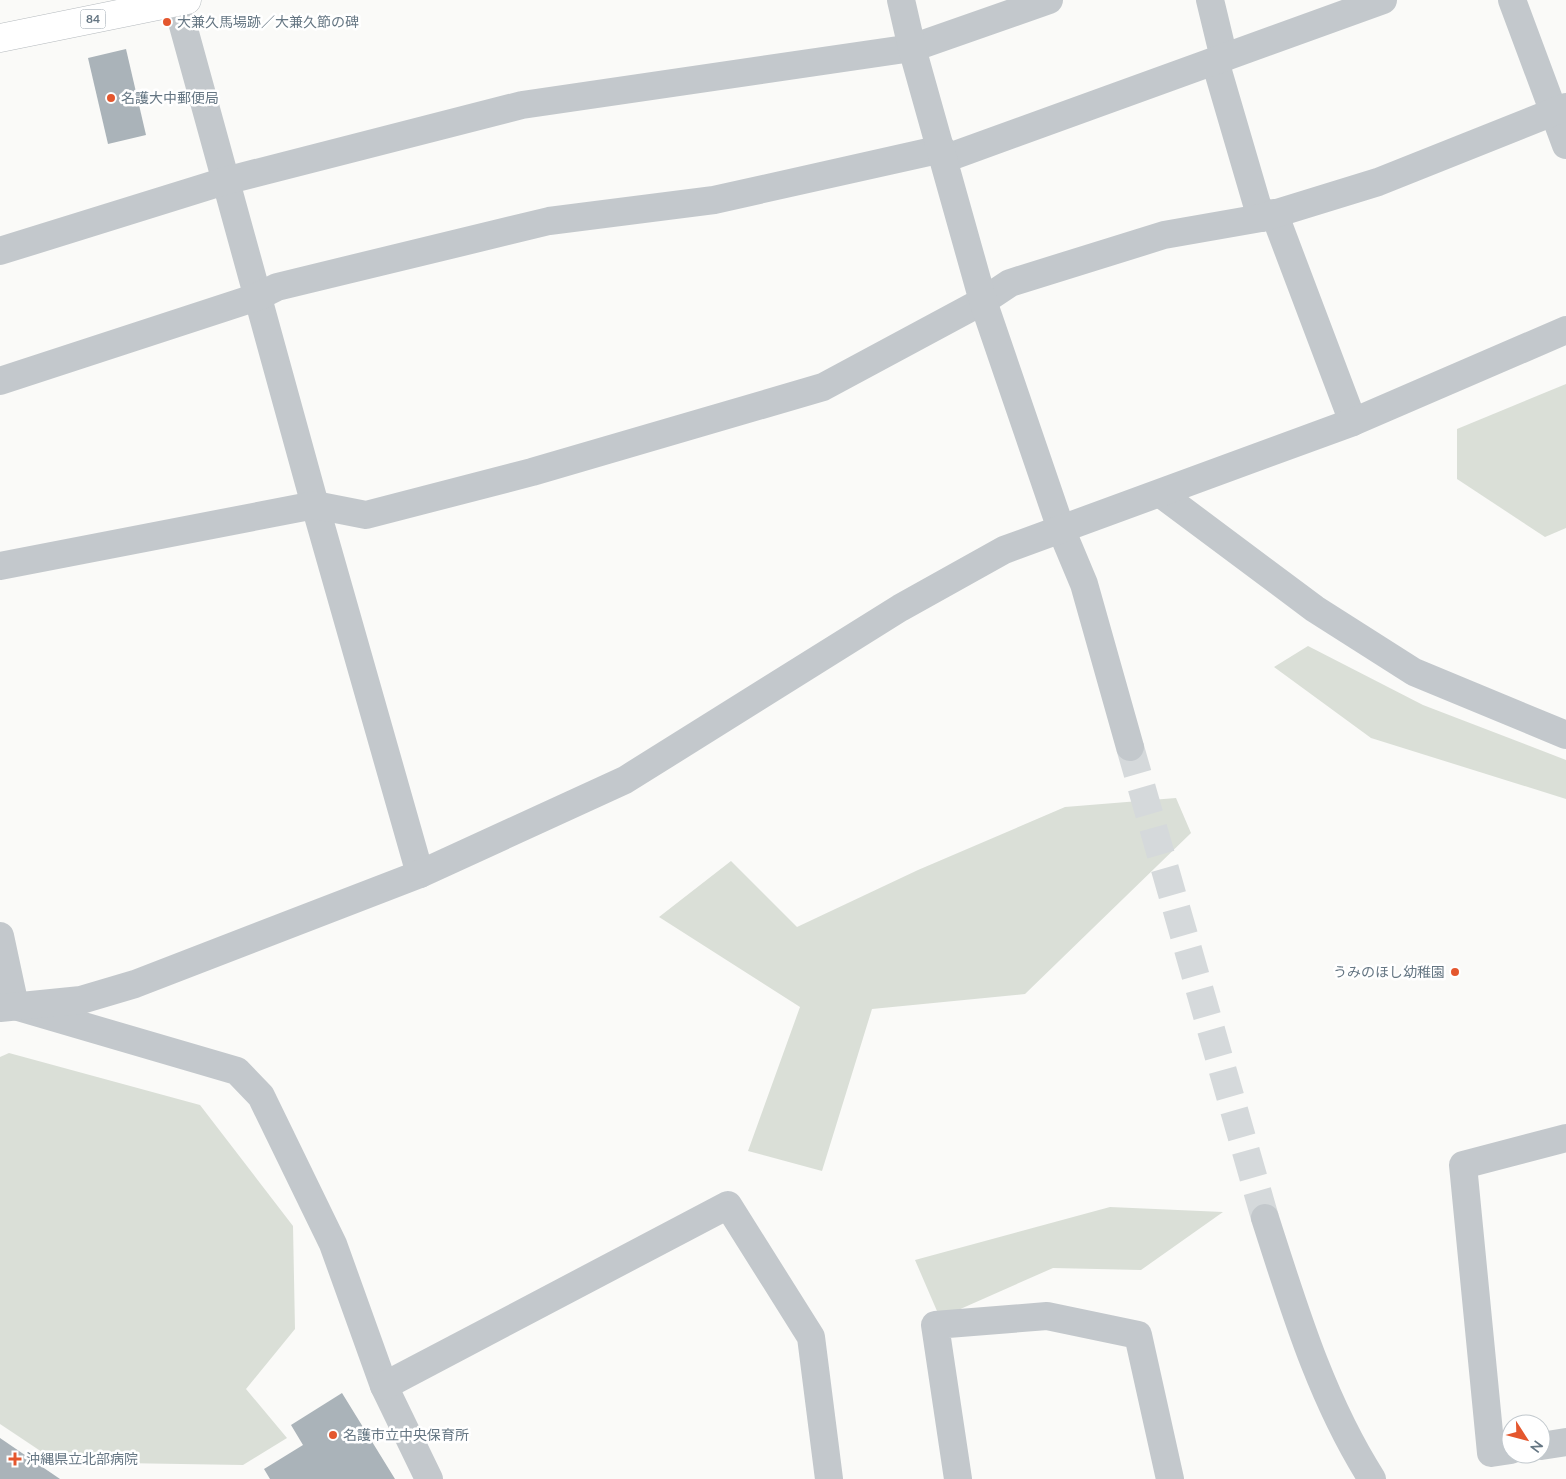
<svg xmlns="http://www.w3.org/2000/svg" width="1566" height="1479" font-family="Lato,'Noto Sans JP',sans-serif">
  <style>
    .green { fill: #dadfd7 }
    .building { fill: #aab3b9 }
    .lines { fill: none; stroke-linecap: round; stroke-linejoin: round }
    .tertiary-tunnel { stroke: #d5d9db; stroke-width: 28; stroke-dasharray: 28 14; stroke-linecap: butt }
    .primary-casing { stroke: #b5babe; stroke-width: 29 }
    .minor { stroke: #c3c8cc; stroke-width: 28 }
    .tertiary { stroke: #c3c8cc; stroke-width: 28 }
    .primary { stroke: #fff; stroke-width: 28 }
    .poi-dot { fill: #e4572e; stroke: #fff; stroke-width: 2 }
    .labels { text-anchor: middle; stroke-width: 5; stroke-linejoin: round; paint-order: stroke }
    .shield { fill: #fff; stroke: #939fa8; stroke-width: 1 }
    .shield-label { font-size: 12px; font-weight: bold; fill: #657683 }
    .poi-label { font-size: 14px; fill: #657683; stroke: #fff; text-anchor: start }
  </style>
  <rect width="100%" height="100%" fill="#fafaf8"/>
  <g class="green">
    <path d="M1566,384V528L1545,537L1457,479V429Z"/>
    <path d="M1308,646L1423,705L1566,760V799L1371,738L1274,667Z"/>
    <path d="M1176,798L1191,833L1025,994L872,1009L822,1171L748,1151L800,1007L659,917L731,861L797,927L918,870L1065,807Z"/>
    <path d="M9,1053L200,1105L293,1226L295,1329L246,1389L287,1438L243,1465L57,1462L0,1424V1057Z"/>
    <path d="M1110,1207L1223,1212L1141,1270L1053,1268L940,1318L915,1260Z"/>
  </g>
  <g class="building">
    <path d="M126,49L146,135L108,144L88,58Z"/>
    <path d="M342,1393L395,1479H270L264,1469L303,1445L291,1425Z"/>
    <path d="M0,1438L60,1479H0Z"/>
  </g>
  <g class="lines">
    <path class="tertiary-tunnel" d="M1130,747L1265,1218"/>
    <defs>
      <path id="primary" d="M0,38L187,0"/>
    </defs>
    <use href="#primary" class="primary-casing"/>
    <g class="minor">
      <path d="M176,0L315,505L420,874"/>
      <path d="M1210,0L1224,58"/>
      <path d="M1512,0L1566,145"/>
      <path d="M1215,61L1261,218"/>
      <path d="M944,159L1383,0"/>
      <path d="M1274,213L1353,422"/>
      <path d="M0,251L225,181L522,105L912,48L1049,0"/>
      <path d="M0,381L257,297L277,287L549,221L714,200L942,149"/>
      <path d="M1161,494L1315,609L1414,672L1566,735"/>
      <path d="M0,566L315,505L366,515L532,472L823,387L983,301L1010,283L1164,235L1261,218L1378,182L1566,107"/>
      <path d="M0,936L15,1006L237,1071L261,1096L333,1244L384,1386L429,1479"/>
      <path d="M384,1386L728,1205L811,1337L829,1479"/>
      <path d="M1541,1446L1566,1442"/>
      <path d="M1511,1450L1491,1453L1463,1165L1566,1138"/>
      <path d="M958,1479L935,1325L1047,1316L1138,1335L1170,1479"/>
    </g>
    <g class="tertiary">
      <path d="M901,0L912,48L983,301L1061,529L1084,584L1130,747"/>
      <path d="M0,1008L81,1000L135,984L420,874L625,780L900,608L1004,550L1353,422L1566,330"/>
      <path d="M1265,1218C1294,1308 1321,1399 1372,1479"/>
    </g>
    <use href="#primary" class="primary"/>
  </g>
  <g class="poi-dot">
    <circle cx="167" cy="22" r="5"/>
    <circle cx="111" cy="98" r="5"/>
    <circle cx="1455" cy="972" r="5"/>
    <circle cx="333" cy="1435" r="5"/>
    <path d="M12.5 1451.5h5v5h5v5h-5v5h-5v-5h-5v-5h5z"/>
  </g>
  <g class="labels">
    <rect class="shield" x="80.5" y="9.5" width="25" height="19" rx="4"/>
    <g class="shield-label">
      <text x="93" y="23">84</text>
    </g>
    <g class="poi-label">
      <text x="177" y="27">大兼久馬場跡／大兼久節の碑</text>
      <text x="121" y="103">名護大中郵便局</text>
      <text x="1445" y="977" text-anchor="end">うみのほし幼稚園</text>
      <text x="343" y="1440">名護市立中央保育所</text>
      <text x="26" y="1464">沖縄県立北部病院</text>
    </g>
  </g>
  <g transform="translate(1526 1439) rotate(126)"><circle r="24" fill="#ffffff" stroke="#c1c8cd"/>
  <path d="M0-4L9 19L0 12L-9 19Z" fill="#e4572e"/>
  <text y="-8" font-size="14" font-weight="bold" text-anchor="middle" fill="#657683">N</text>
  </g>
</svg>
